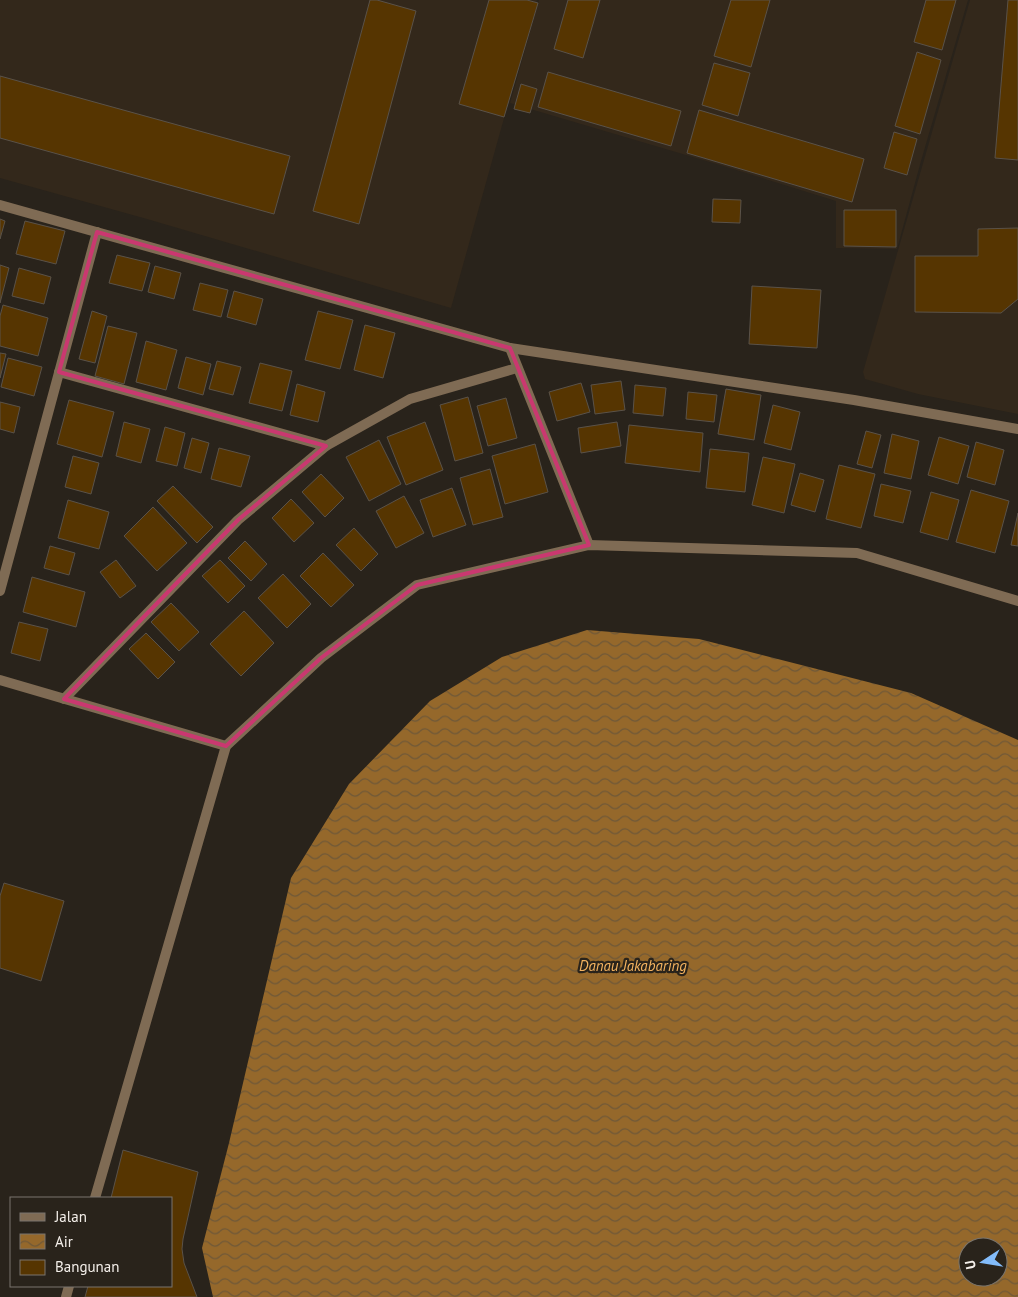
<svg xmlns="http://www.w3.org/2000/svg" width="1018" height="1297" font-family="'PT Sans',sans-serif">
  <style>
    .built { fill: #33281b }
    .water { fill: url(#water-waves); fill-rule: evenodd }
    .building { fill: #563501; stroke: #5a5249 }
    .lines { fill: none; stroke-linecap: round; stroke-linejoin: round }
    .minor { stroke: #7f6b54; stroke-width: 10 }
    .marked { fill: none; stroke: #ca3870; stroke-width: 4; stroke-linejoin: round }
    .labels { text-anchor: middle; stroke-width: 4.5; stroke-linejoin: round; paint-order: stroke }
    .water-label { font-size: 15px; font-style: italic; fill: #f5b460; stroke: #29231b }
  </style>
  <defs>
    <pattern id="water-waves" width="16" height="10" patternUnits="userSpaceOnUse" patternTransform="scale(1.25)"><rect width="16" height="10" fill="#95682b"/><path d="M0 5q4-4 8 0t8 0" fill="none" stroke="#6f5838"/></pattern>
  </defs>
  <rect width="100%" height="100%" fill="#29231b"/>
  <g class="built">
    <path d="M0,0H537L451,308L147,219L0,178Z"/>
    <path d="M539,0H968L921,161L897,249L836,248V201L730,168L510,103Z"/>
    <path d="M970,0H1018V414L918,394L865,379L863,372Z"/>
  </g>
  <path class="water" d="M587,630L699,639L911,693L1018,740V1297H213L202,1248L229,1143L291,878L349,784L430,701L502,657ZM968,1247H998V1277H968Z"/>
  <g class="building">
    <path d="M370,0H377L416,11L359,224L313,211Z"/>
    <path d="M489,0H527L538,3L504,117L459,104Z"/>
    <path d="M568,0H600L583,58L554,49Z"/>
    <path d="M731,0H770L751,67L714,56Z"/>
    <path d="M926,0H956L942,50L914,42Z"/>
    <path d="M1008,0H1018V160L995,158Z"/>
    <path d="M917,52L941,60L920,134L895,126Z"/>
    <path d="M714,63L750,73L738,116L702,105Z"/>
    <path d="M548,72L681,111L671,146L538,107Z"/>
    <path d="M0,76L290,156L274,214L0,138Z"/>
    <path d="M521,84L537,89L530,113L514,109Z"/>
    <path d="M699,110L864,159L852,202L687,153Z"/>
    <path d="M894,132L917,139L907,175L884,168Z"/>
    <path d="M713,199L741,200L740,223L712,222Z"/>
    <path d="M844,210H896V247L844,246Z"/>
    <path d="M0,219L5,221L0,239Z"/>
    <path d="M25,221L65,231L56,264L16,254Z"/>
    <path d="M1018,228V299L1001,313L915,312V256H978V229Z"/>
    <path d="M117,255L150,263L142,291L109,283Z"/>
    <path d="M0,265L9,268L0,303Z"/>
    <path d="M155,266L181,273L174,299L148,292Z"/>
    <path d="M19,268L51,277L44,304L12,296Z"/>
    <path d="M200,283L228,290L221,317L193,310Z"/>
    <path d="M752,286L821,290L817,348L749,344Z"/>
    <path d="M234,291L263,299L256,325L227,317Z"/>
    <path d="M3,305L48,318L38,356L0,346V316Z"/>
    <path d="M92,311L107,316L95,363L79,359Z"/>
    <path d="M318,311L353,320L340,369L305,360Z"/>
    <path d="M365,325L395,333L383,378L354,370Z"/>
    <path d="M108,326L137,333L124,384L95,376Z"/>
    <path d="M146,341L177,350L166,390L136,382Z"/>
    <path d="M0,353L6,354L0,378Z"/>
    <path d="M186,357L211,364L203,395L178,388Z"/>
    <path d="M8,358L42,367L34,396L1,387Z"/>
    <path d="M217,361L241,367L233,395L209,389Z"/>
    <path d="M260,363L292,371L282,411L249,403Z"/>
    <path d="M621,381L625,410L595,414L591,385Z"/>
    <path d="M581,383L590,412L557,421L549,392Z"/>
    <path d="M297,384L325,392L318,422L290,415Z"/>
    <path d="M635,385L666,388L663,416L633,413Z"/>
    <path d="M726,389L761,395L754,440L718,434Z"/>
    <path d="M688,392L717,395L714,422L686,419Z"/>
    <path d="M468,397L483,453L455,461L440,405Z"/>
    <path d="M506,398L517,438L488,446L477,406Z"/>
    <path d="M69,400L114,412L102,457L57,444Z"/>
    <path d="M0,402L20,407L14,433L0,429Z"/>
    <path d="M773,405L800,412L791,450L764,443Z"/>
    <path d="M124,422L150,429L141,463L116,456Z"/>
    <path d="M425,422L443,470L406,485L387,437Z"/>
    <path d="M617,422L621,446L581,453L578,428Z"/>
    <path d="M629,425L703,433L700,472L625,463Z"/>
    <path d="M165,427L185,433L177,466L156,461Z"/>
    <path d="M866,431L881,435L872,468L857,464Z"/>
    <path d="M892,434L919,441L911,479L884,473Z"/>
    <path d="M939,437L969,446L958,484L928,475Z"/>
    <path d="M192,438L209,443L201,473L184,468Z"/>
    <path d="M379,440L401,484L369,501L346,457Z"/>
    <path d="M976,442L1004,450L995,485L967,477Z"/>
    <path d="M535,444L548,492L505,504L492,456Z"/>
    <path d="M219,448L250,456L241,487L211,479Z"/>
    <path d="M710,449L749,453L745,492L706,488Z"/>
    <path d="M73,456L99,463L91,494L65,487Z"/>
    <path d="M763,457L795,464L784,513L752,505Z"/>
    <path d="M839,465L875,474L861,528L826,519Z"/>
    <path d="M490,469L503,517L473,525L460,478Z"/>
    <path d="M800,473L824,480L815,512L791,505Z"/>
    <path d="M321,474L344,498L325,517L302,492Z"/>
    <path d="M881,484L911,491L903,523L874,516Z"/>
    <path d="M173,486L213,527L197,543L157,501Z"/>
    <path d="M452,488L466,525L433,537L420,500Z"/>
    <path d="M971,490L1009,501L995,553L956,542Z"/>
    <path d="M931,492L959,500L948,540L920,532Z"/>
    <path d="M404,496L424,533L396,548L376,511Z"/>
    <path d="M291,499L314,523L294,542L272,518Z"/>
    <path d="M68,500L109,512L99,549L58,538Z"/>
    <path d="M153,507L187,543L157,571L124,536Z"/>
    <path d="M1018,513V546L1011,545Z"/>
    <path d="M354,528L378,554L361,571L336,545Z"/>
    <path d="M245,541L267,564L251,581L228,558Z"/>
    <path d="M50,546L75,553L69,575L44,568Z"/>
    <path d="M323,553L354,585L331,607L300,576Z"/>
    <path d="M116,560L136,586L120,598L100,572Z"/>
    <path d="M220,560L245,586L228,603L202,576Z"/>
    <path d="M283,574L311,604L287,628L258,598Z"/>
    <path d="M32,577L85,592L76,627L23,612Z"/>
    <path d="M171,603L199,632L179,651L151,622Z"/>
    <path d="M244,611L274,643L241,676L210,644Z"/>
    <path d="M19,622L48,629L40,661L11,653Z"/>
    <path d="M146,633L175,662L158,679L129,649Z"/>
    <path d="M4,883L64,901L41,981L0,968V896Z"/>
    <path d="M123,1150L198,1172L183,1239L182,1249L184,1263L197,1297H85L88,1286H171V1198H111Z"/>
  </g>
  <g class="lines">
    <g class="minor">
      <path d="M0,205L510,348L854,400L1018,429"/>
      <path d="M510,348L589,545"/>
      <path d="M59,372L326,446"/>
      <path d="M0,591L97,232"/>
      <path d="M0,680L226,746"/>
      <path d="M64,699L238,520L326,446L410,399L517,368"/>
      <path d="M95,1198L226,746L321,658L417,585L589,545L857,553L1018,601"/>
      <path d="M66,1297L69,1286"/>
    </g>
  </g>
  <path class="marked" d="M97,232L510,348L589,545L417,585L321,658L226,746L64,699L238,520L326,446L59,372Z"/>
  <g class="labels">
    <g class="water-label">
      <text x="633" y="971">Danau Jakabaring</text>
    </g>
  </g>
  <rect x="10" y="1197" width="162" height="90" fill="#29231b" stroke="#7a756e"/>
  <rect x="20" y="1213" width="25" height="8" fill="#7f6b54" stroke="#7a756e"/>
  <text x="55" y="1222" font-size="15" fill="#f4efea">Jalan</text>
  <rect x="20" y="1234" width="25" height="15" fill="url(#water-waves)" stroke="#7a756e"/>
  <text x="55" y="1247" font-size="15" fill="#f4efea">Air</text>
  <rect x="20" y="1260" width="25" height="15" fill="#563501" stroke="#7a756e"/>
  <text x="55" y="1272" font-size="15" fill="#f4efea">Bangunan</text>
  <g transform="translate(983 1262) rotate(258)"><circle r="24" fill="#29231b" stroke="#7a756e"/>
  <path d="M0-4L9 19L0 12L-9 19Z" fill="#83bcfa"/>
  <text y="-8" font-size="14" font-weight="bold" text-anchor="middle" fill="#f4efea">U</text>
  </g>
</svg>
